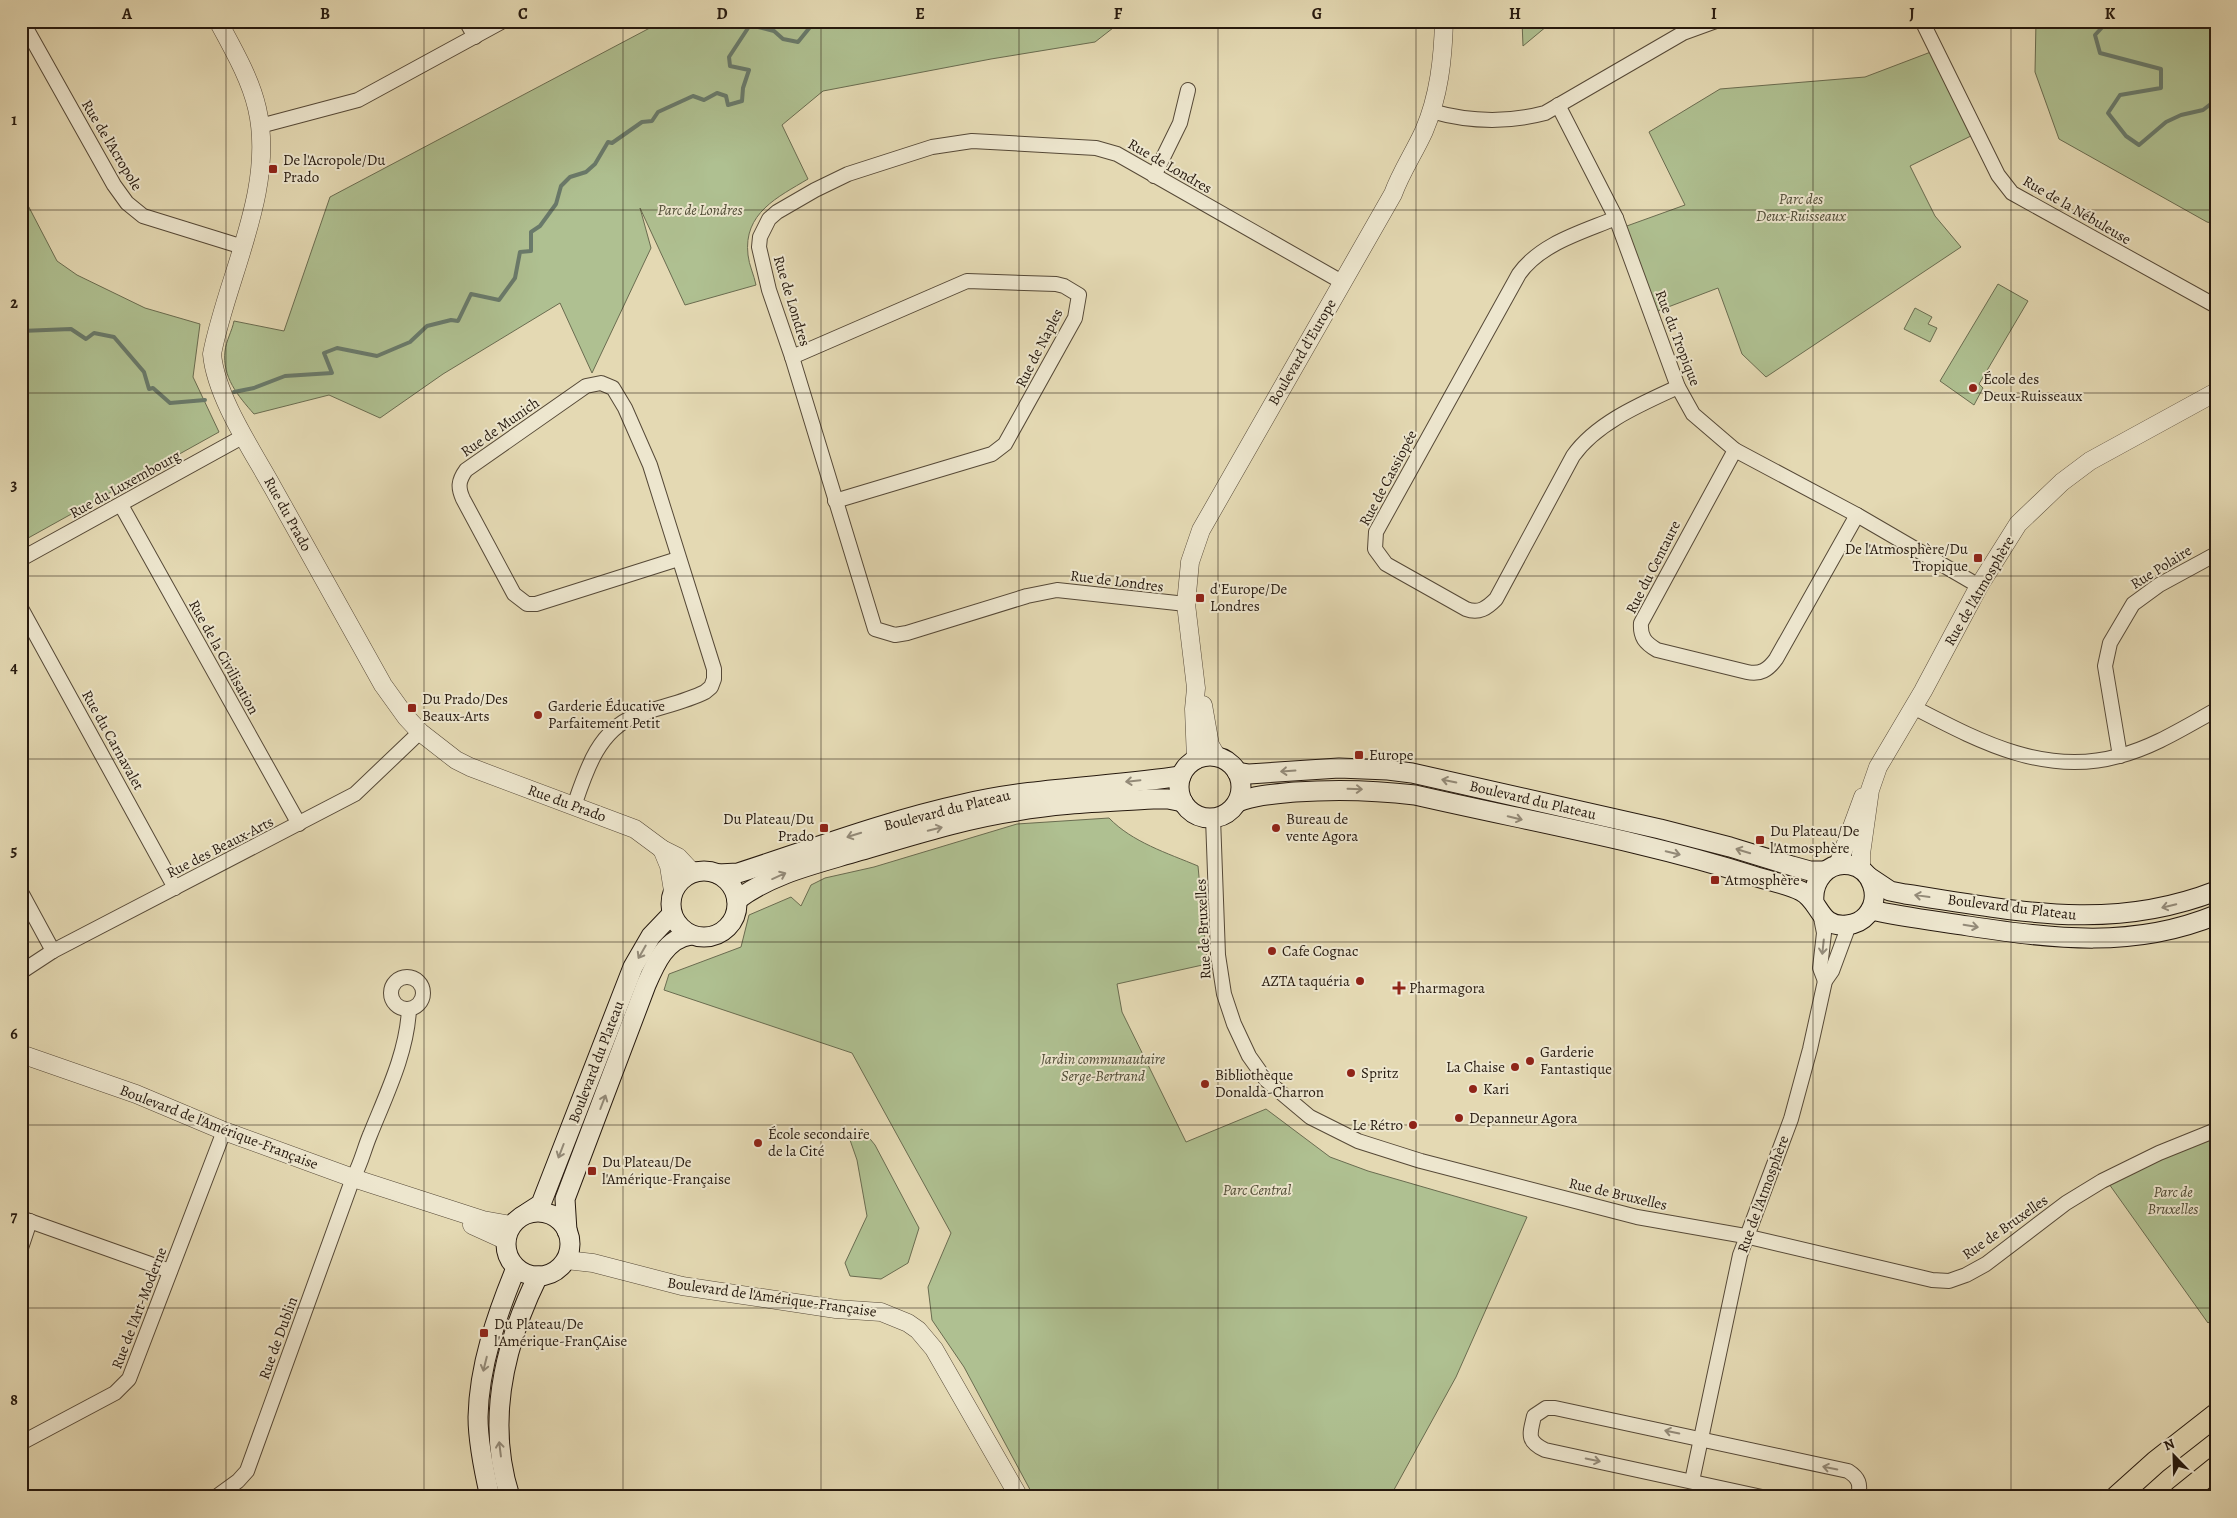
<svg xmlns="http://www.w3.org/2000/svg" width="2237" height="1518" font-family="Alegreya,serif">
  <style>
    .green { fill: #afc091; stroke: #6a6c50 }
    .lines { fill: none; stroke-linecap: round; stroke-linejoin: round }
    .stream { stroke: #697a6b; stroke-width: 4 }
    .minor-casing { stroke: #564937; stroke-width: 16 }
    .tertiary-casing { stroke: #564937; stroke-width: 19 }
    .secondary-casing { stroke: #26190e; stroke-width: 21 }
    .trunk-casing { stroke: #26190e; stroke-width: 24 }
    .minor { stroke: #ede6ce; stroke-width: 14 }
    .tertiary { stroke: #ede6ce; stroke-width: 18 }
    .secondary { stroke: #ede6ce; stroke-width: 19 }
    .trunk { stroke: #e4d9b3; stroke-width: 22 }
    .oneway { stroke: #938a78 }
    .grid { fill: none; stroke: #26190e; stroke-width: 1; stroke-opacity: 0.55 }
    .poi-dot { fill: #8f2418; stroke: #ede6ce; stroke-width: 2 }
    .labels { text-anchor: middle; stroke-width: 4; stroke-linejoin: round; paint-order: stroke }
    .street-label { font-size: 15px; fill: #26190e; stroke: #ede6ce }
    .poi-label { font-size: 15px; fill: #26190e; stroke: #ede6ce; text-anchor: start }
    .park-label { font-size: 15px; font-style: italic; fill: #4f4b35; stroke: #ede6ce }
    .neatline { fill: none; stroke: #26190e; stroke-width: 2 }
    .grid-label { font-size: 16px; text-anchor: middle; font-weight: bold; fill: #26190e }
  </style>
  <rect width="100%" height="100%" fill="#e4d9b3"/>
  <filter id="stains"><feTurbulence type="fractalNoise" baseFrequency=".004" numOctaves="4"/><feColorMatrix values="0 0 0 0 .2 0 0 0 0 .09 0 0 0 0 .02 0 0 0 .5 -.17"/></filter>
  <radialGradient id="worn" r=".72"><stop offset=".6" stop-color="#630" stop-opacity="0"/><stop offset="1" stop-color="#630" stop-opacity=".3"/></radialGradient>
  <g class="green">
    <path d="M663,21H1122L1095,42L991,59L823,91L782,125L808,179C778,197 743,213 748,255C749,265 754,275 756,285L685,305L640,208L651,248L592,373L560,303L443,374L380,418L329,395L254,414C238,396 222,377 225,351C226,341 232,331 234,321L284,331L330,197Z"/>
    <path d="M1522,21H1553L1523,46Z"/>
    <path d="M2036,21H2214L2216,25V224L2207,222L2059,139L2035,72Z"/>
    <path d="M1936,50L1977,133L1910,166L1935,216L1961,247L1766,377L1742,354L1718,288L1655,312L1624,227L1685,205L1649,132L1720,89L1865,77Z"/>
    <path d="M21,192L57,261L77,275L145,308L200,324L193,377L219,432L21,542Z"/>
    <path d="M1998,284L2028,301L1979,384L1983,388L1974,405L1940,381Z"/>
    <path d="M1915,308L1932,317L1928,324L1937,328L1930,342L1904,329Z"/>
    <path d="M1109,818C1132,842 1167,853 1198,866L1207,964L1117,984L1122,1012L1186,1142L1266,1109L1330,1157L1368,1171L1527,1217L1456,1377L1390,1497H1034L964,1367L932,1320L928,1287L951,1233L852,1053L664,990L669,974L741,947L749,915L791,897L801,906L811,885L825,878L874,867L1017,824Z"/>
    <path d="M862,1129L875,1145L919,1228L908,1263L881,1279L850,1276L845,1263L867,1216L857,1160L849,1137Z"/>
    <path d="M2216,1136V1316L2208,1323L2109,1184L2163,1158Z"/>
  </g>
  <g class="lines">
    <g class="stream">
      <path d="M944,21L946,23L951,21"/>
      <path d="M960,21H968"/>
      <path d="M981,21C997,29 1008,27 1023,21"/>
      <path d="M2108,21L2095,35L2100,53L2161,69V88L2120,95L2108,113L2126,136L2139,145L2166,122L2181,115L2203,110L2216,100"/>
      <path d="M21,331L71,329L86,339L94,333L114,337L144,372L149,389L153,388L170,403L205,400"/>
      <path d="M234,392L254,388L285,376L332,373L324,353L337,348L377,356L410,342L427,326L451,320L458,321L471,294L499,300L515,278L520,252L531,251V232L540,226L556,204L561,186L570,177L586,172L595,164L608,142L612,143L642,122L652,121L658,112L693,96L704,100L717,93L726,96L728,105L742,101L743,88L749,70L730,66L729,57L750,25L774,31L783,39L798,42L815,21"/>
    </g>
    <defs>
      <g id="minor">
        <path d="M22,21L114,185L127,203L143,216L243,247"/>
        <path d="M466,21L475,37"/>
        <path d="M1922,21L1998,175L2012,193L2216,306"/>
        <path d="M1558,105L1616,218L1678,387L1693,414L1735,450L1857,515L1979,586"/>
        <path d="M1431,111C1469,122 1507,123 1545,113L1683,33L1716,21"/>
        <path d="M260,126L358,100L503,21"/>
        <path d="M1154,176L1180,123L1188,90"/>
        <path d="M1616,218C1583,232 1541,243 1519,274L1376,532L1375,549L1386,564L1466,609C1479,614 1487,608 1496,599L1573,456C1596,423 1641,404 1678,387"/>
        <path d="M792,357L967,281L1056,284L1064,286L1079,295L1075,318L1005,444L992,454L835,501"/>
        <path d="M1735,450L1641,623C1640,637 1645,643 1657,650L1747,672C1760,675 1768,670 1776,659L1857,515"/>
        <path d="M121,505L299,824"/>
        <path d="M21,559L244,436"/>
        <path d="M1186,604L1057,590L1027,596L907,633L895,635L875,629L792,357L769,290L759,247L760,237L769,219L777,212L815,190L848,174L932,147L972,141L1096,148L1117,154L1342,282"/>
        <path d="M21,608L175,888"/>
        <path d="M1913,707C1977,740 2044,777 2119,756C2154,747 2185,727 2216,710"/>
        <path d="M2120,756L2105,666L2110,643L2133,604L2159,585L2216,554"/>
        <path d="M574,806C586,771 598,731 635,716C658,707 683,703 705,692L711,687L714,679V669L650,465L625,408L613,388L601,383L586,386L466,470C458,481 458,488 463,499L514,594L527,604H536L678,559"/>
        <path d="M1213,818L1218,955L1224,994L1234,1024L1249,1056L1266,1080L1310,1117L1358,1141L1421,1161L1637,1217L1745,1236L1932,1280L1949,1281L1966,1275L1986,1264L2066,1203L2102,1181L2159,1153L2216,1130"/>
        <path d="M21,892L53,951"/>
        <path d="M1820,913L1824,933L1820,968L1825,981"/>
        <path d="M21,972L53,951L355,794L420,732"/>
        <circle cx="407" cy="993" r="16"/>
        <path d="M21,1218L170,1271"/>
        <path d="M21,1248L30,1221"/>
        <path d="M21,1443L115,1393L129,1379L224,1131"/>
        <path d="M1692,1481L1740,1255L1791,1119L1810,1049L1825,981L1832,971L1849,925"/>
        <path d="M216,1497L238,1481L247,1471L353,1178C361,1164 364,1149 370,1135C386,1095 407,1053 409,1009"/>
        <path d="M1762,1497L1545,1450C1526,1441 1530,1434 1534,1416L1546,1408H1555L1848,1471C1859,1478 1861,1484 1858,1497"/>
      </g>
      <g id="tertiary">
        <path d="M218,21C233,49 250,78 257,108C276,189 227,276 212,354C216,397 252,450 273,488C310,554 347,620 383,685L406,717L420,732L456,760L470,767L635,829L662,849L678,857L692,872"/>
        <path d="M1203,705L1210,745L1217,757"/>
        <path d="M1196,760L1194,709L1196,688L1186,604L1190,562L1201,530L1393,194C1401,172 1414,153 1424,131C1439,96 1443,59 1444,21"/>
        <path d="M662,849L669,866L673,891"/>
        <path d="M1838,865L1863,797"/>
        <path d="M1861,869V854L1870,790L1878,767L1923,691L1979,586L2018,524L2062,482L2090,461L2216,392"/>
        <path d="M21,1054L136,1094L224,1131L353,1178L483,1220L511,1225"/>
        <path d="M472,1225L505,1240"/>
        <path d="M566,1260L593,1263L682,1286L836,1309L881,1312L908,1323L918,1330L934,1349L1019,1497"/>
      </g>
      <g id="secondary">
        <circle cx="1210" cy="787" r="31"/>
        <path d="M1237,772L1249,774L1339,768L1388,770L1412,773L1660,829L1730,847L1792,866L1810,871H1824"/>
        <path d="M1238,802C1256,795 1275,794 1295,792C1336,789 1374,790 1415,795C1528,821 1644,841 1754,876C1769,881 1787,884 1801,891C1821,901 1818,928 1847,925C1855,924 1862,921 1867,915C1882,897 1872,869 1850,865C1827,861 1812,881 1814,902"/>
        <circle cx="704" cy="904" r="33"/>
        <path d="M718,874L738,873C812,849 886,821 963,804C1035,787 1109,787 1181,776"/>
        <path d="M1869,877L1890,891L1905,894C2014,910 2108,933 2216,891"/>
        <path d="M737,900C773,873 816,864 859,851C911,836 963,819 1017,811C1061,803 1108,802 1153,799H1168L1183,802"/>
        <path d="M1871,910C1903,917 1936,921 1968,926C2055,939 2133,949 2216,915"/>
        <circle cx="538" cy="1244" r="32"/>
        <path d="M527,1213L541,1204L633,967L651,936L672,914"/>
        <path d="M567,1231L565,1199L646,985C655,964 666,938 691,935"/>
        <path d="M490,1497C484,1471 478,1443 478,1417C479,1366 497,1314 516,1268"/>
        <path d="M510,1497C486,1422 504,1345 538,1276"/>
      </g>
      <g id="trunk">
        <path d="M2117,1497L2156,1462L2216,1415"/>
        <path d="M2180,1497L2216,1468"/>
      </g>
    </defs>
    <use href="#minor" class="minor-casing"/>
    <use href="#tertiary" class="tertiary-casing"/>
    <use href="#secondary" class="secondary-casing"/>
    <use href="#trunk" class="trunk-casing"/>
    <use href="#minor" class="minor"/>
    <use href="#tertiary" class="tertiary"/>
    <use href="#secondary" class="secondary"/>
    <use href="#trunk" class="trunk"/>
  </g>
  <defs><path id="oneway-shaft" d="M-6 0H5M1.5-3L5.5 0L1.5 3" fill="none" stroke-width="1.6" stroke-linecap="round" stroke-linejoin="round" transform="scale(1.25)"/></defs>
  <g class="oneway">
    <use href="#oneway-shaft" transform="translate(1288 771) rotate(176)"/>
    <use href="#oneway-shaft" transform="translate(1133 781) rotate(174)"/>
    <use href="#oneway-shaft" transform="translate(1449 781) rotate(-168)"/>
    <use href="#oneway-shaft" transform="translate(1355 789) rotate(2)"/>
    <use href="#oneway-shaft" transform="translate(1515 818) rotate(13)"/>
    <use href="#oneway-shaft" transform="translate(935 829) rotate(-14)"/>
    <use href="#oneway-shaft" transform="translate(854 835) rotate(163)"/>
    <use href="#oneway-shaft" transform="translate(1743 851) rotate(-163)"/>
    <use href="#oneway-shaft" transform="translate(1673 853) rotate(13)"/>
    <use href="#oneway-shaft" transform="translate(779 876) rotate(-24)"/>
    <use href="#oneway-shaft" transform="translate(1922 896) rotate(-172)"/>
    <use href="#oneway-shaft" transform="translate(2169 906) rotate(166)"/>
    <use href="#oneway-shaft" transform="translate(1971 926) rotate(9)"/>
    <use href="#oneway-shaft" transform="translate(1823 947) rotate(96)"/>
    <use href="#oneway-shaft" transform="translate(642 952) rotate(120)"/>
    <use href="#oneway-shaft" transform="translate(603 1102) rotate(-69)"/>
    <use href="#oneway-shaft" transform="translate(561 1151) rotate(111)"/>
    <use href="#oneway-shaft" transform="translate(485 1364) rotate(104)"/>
    <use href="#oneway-shaft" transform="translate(1672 1432) rotate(-168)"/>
    <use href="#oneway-shaft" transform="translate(500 1449) rotate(-97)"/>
    <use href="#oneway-shaft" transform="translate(1593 1460) rotate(12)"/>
    <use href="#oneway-shaft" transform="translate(1830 1468) rotate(-169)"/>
  </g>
  <path class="grid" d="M226,21V1497M424,21V1497M623,21V1497M821,21V1497M1019,21V1497M1218,21V1497M1416,21V1497M1614,21V1497M1813,21V1497M2011,21V1497M21,210H2216M21,393H2216M21,576H2216M21,759H2216M21,942H2216M21,1125H2216M21,1308H2216"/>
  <g class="poi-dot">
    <rect x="268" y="164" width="10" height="10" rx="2.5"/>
    <circle cx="1973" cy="388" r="5"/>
    <rect x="1973" y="553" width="10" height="10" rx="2.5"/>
    <rect x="1195" y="593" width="10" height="10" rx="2.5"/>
    <rect x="407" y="703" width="10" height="10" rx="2.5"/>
    <circle cx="538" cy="715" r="5"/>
    <rect x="1354" y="750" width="10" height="10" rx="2.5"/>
    <rect x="819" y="823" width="10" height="10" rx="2.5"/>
    <circle cx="1276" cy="828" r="5"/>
    <rect x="1755" y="835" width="10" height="10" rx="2.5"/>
    <rect x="1710" y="875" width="10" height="10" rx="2.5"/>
    <circle cx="1272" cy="951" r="5"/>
    <circle cx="1360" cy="981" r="5"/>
    <path d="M1396.5 980.5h5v5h5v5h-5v5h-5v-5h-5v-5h5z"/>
    <circle cx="1530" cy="1061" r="5"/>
    <circle cx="1515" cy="1067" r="5"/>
    <circle cx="1351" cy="1073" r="5"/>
    <circle cx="1205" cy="1084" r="5"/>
    <circle cx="1473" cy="1089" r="5"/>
    <circle cx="1459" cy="1118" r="5"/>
    <circle cx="1413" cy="1125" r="5"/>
    <circle cx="758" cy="1143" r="5"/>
    <rect x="587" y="1166" width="10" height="10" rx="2.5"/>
    <rect x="479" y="1328" width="10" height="10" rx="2.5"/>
  </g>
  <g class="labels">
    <g class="street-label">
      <text transform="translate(112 145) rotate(59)" y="5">Rue de l'Acropole</text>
      <text transform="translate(1170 166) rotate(30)" y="5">Rue de Londres</text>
      <text transform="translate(2077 210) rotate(30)" y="5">Rue de la Nébuleuse</text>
      <text transform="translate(792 301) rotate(73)" y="5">Rue de Londres</text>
      <text transform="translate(1678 338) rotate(69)" y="5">Rue du Tropique</text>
      <text transform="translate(1039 348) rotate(-63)" y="5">Rue de Naples</text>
      <text transform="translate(1302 352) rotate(-60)" y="5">Boulevard d'Europe</text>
      <text transform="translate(500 427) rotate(-35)" y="5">Rue de Munich</text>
      <text transform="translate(1388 478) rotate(-62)" y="5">Rue de Cassiopée</text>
      <text transform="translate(125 484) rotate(-29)" y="5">Rue du Luxembourg</text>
      <text transform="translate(288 514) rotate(61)" y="5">Rue du Prado</text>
      <text transform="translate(1653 567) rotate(-63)" y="5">Rue du Centaure</text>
      <text transform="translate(2161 567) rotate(-32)" y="5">Rue Polaire</text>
      <text transform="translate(1117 581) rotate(7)" y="5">Rue de Londres</text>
      <text transform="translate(1979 591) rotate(-60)" y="5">Rue de l'Atmosphère</text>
      <text transform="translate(224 657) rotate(61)" y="5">Rue de la Civilisation</text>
      <text transform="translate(113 740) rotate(61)" y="5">Rue du Carnavalet</text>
      <text transform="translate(1533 800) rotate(13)" y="5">Boulevard du Plateau</text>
      <text transform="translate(567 803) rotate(20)" y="5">Rue du Prado</text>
      <text transform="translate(947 810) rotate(-14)" y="5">Boulevard du Plateau</text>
      <text transform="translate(220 847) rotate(-27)" y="5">Rue des Beaux-Arts</text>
      <text transform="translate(2012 907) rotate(7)" y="5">Boulevard du Plateau</text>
      <text transform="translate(1203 929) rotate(-93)" y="5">Rue de Bruxelles</text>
      <text transform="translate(596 1062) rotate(-69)" y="5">Boulevard du Plateau</text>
      <text transform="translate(219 1127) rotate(21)" y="5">Boulevard de l'Amérique-Française</text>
      <text transform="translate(1618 1194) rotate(13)" y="5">Rue de Bruxelles</text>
      <text transform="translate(1763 1194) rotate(-70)" y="5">Rue de l'Atmosphère</text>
      <text transform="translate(2005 1227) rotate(-35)" y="5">Rue de Bruxelles</text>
      <text transform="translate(772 1297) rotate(8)" y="5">Boulevard de l'Amérique-Française</text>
      <text transform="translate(139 1308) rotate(-69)" y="5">Rue de l'Art-Moderne</text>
      <text transform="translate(278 1338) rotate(-70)" y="5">Rue de Dublin</text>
    </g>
    <g class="poi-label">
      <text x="283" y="165">De l'Acropole/Du<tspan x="283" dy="17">Prado</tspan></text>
      <text x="1983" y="384">École des<tspan x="1983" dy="17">Deux-Ruisseaux</tspan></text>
      <text x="1968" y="554" text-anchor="end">De l'Atmosphère/Du<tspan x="1968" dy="17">Tropique</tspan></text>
      <text x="1210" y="594">d'Europe/De<tspan x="1210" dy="17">Londres</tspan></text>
      <text x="422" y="704">Du Prado/Des<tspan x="422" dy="17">Beaux-Arts</tspan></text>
      <text x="548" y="711">Garderie Éducative<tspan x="548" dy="17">Parfaitement Petit</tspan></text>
      <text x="1369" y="760">Europe</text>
      <text x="814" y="824" text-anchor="end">Du Plateau/Du<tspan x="814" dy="17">Prado</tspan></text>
      <text x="1286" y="824">Bureau de<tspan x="1286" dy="17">vente Agora</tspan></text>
      <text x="1770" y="836">Du Plateau/De<tspan x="1770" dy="17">l'Atmosphère</tspan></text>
      <text x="1725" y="885">Atmosphère</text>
      <text x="1282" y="956">Cafe Cognac</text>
      <text x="1350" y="986" text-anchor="end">AZTA taquéria</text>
      <text x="1409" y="993">Pharmagora</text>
      <text x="1540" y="1057">Garderie<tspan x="1540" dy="17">Fantastique</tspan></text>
      <text x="1505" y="1072" text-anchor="end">La Chaise</text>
      <text x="1361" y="1078">Spritz</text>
      <text x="1215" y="1080">Bibliothèque<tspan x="1215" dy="17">Donalda-Charron</tspan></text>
      <text x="1483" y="1094">Kari</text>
      <text x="1469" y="1123">Depanneur Agora</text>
      <text x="1403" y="1130" text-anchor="end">Le Rétro</text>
      <text x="768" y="1139">École secondaire<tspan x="768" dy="17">de la Cité</tspan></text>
      <text x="602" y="1167">Du Plateau/De<tspan x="602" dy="17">l'Amérique-Française</tspan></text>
      <text x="494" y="1329">Du Plateau/De<tspan x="494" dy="17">l'Amérique-FranÇAise</tspan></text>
    </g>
    <g class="park-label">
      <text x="1801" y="204">Parc des<tspan x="1801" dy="17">Deux-Ruisseaux</tspan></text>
      <text x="700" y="215">Parc de Londres</text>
      <text x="1103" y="1064">Jardin communautaire<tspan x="1103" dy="17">Serge-Bertrand</tspan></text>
      <text x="1257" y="1195">Parc Central</text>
      <text x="2173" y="1197">Parc de<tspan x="2173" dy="17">Bruxelles</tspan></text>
    </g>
  </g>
  <rect width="2237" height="1518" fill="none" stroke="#e4d9b3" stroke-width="55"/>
  <g transform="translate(2174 1456) rotate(337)" stroke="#ede6ce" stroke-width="4" paint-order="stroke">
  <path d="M0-4L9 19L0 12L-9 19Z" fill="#26190e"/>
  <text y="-8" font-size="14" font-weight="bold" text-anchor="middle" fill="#26190e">N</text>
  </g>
  <rect x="28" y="28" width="2182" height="1462" class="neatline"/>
  <g class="grid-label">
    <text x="127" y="19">A</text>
    <text x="325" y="19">B</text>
    <text x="523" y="19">C</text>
    <text x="722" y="19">D</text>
    <text x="920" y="19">E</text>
    <text x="1118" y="19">F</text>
    <text x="1317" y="19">G</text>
    <text x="1515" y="19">H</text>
    <text x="1714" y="19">I</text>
    <text x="1912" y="19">J</text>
    <text x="2110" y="19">K</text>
    <text x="14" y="125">1</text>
    <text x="14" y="308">2</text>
    <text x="14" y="490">3</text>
    <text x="14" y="673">4</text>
    <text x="14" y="856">5</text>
    <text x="14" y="1039">6</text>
    <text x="14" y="1222">7</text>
    <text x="14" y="1405">8</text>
  </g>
  <rect width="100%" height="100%" filter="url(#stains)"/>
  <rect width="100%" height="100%" fill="url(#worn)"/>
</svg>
